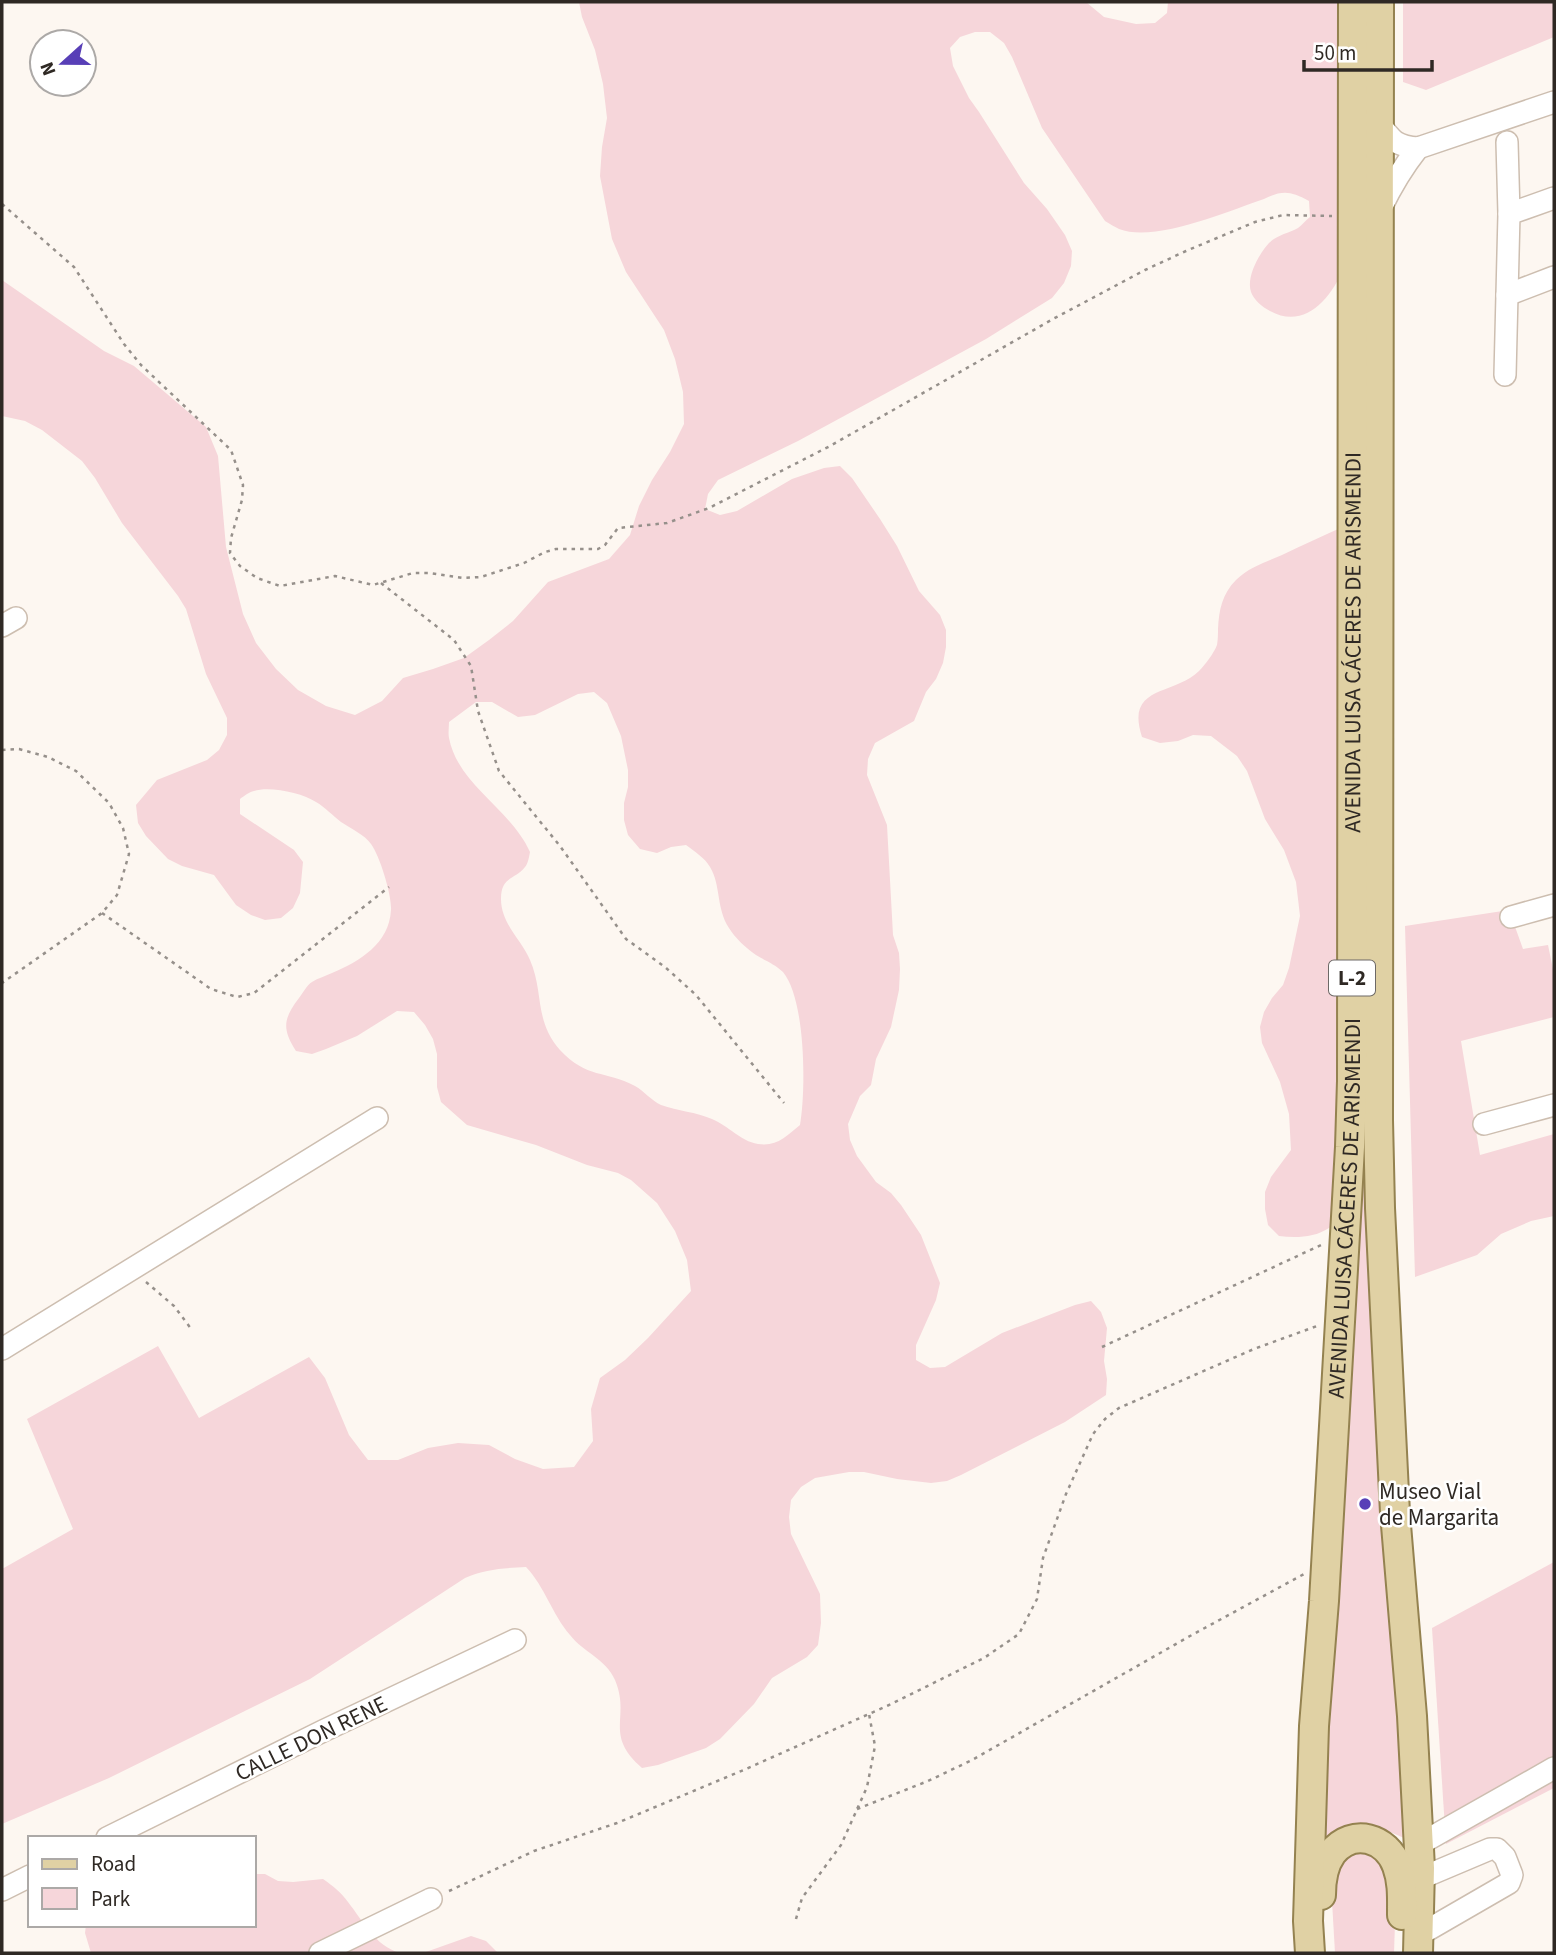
<svg xmlns="http://www.w3.org/2000/svg" width="1556" height="1955" font-family="'Source Sans 3',sans-serif">
  <style>
    .green { fill: #f6d6da; fill-rule: evenodd }
    .lines { fill: none; stroke-linecap: round; stroke-linejoin: round }
    .minor-casing { stroke: #cdbeb0; stroke-width: 24 }
    .major-casing { stroke: #948250; stroke-width: 32 }
    .path { stroke: #96908b; stroke-width: 2.5; stroke-dasharray: 3.5 5; stroke-linecap: butt }
    .minor { stroke: #fff; stroke-width: 21 }
    .major { stroke: #e0d1a4; stroke-width: 28 }
    .poi-dot { fill: #583fb7; stroke: #fff; stroke-width: 2.5 }
    .labels { text-anchor: middle; stroke-width: 5; stroke-linejoin: round; paint-order: stroke }
    .shield { fill: #fff; stroke: #6d6966; stroke-width: 2 }
    .shield-label { font-size: 21px; font-weight: bold; fill: #2f2924 }
    .street-label { font-size: 23px; fill: #2f2924; stroke: #fff }
    .poi-label { font-size: 23px; fill: #2f2924; stroke: #fff; text-anchor: start }
  </style>
  <rect width="100%" height="100%" fill="#fdf7f1"/>
  <g class="green">
    <path d="M579,2H1086L1104,17L1136,24L1155,23L1167,13L1168,2H1338L1339,161L1343,269C1331,299 1304,330 1270,311C1262,307 1254,300 1251,292C1246,277 1259,254 1269,243C1277,235 1289,233 1298,228C1302,225 1306,220 1310,217L1309,201C1290,191 1283,190 1264,199C1228,211 1155,243 1119,229C1115,227 1110,224 1105,221L1042,128L1012,57L1004,43L990,32H975L960,37L950,48L953,66L969,98L979,112L1024,183L1047,209L1065,235L1072,251L1071,266L1064,283L1052,298L986,339L798,441L718,480L708,494L705,509L720,515L737,511L792,479L824,468L840,466L852,478L880,519L897,546L919,591L940,615L946,630V647L943,663L936,679L926,692L914,721L875,743L868,759L867,775L887,825L893,935L899,953L900,969L899,990L891,1027L876,1059L871,1085L860,1096L848,1124L850,1140L857,1156L876,1182L891,1193L901,1205L921,1235L940,1283L936,1300L916,1345V1360L930,1368L945,1367L1002,1333L1075,1305L1091,1301L1101,1312L1107,1328L1104,1361L1107,1379L1106,1395L1065,1422L961,1475L947,1481L931,1483L897,1479L864,1472H849L815,1478L801,1487L791,1500L789,1517L791,1534L820,1594L821,1623L818,1645L807,1657L772,1678L754,1704L720,1739L706,1748L658,1765L642,1768C603,1734 631,1718 615,1680C606,1659 583,1652 570,1635C552,1614 545,1587 526,1567C504,1568 485,1569 465,1578L310,1679L109,1778L2,1824V1569L73,1529L27,1419L158,1346L199,1418L309,1357L325,1378L349,1435L368,1460H398L428,1448L458,1443L489,1445L515,1459L543,1469L574,1467L593,1441L591,1409L600,1378L625,1360L648,1338L691,1291L687,1260L675,1231L657,1203L631,1180L618,1173L587,1165L536,1145L467,1125L441,1102L437,1087V1054L433,1039L425,1025L414,1012L397,1011L357,1036L326,1049L312,1054L296,1051C282,1029 283,1019 299,998C303,993 307,985 312,982C318,978 326,976 332,973C360,961 389,944 391,910C392,896 380,856 371,844C365,835 350,828 341,822C333,816 325,807 316,802C302,793 270,786 254,791C249,792 244,796 240,799V814L294,850L303,862L300,893L293,908L281,918L265,920L251,915L236,905L214,875L182,866L168,859L146,836L138,823L136,805L157,780L207,760L219,750L227,735V718L206,674L186,609L178,596L122,523L95,478L82,461L42,430L25,421L2,416V280L104,351L134,366L206,427L218,456L226,547L243,614L256,643L276,669L298,690L326,706L355,715L382,701L403,678L433,669L464,658L489,640L513,621L548,582L609,559L630,535L639,506L652,480L670,452L684,424L683,392L675,359L664,330L626,272L612,239L600,176L602,147L607,118L603,84L595,50L582,17ZM594,692L607,703L621,736L628,770V787L624,803V820L628,835L640,849L657,853L671,847L686,845C694,851 705,858 710,867C721,885 716,908 729,928C735,938 746,948 756,955C764,960 775,964 783,972C806,1000 806,1091 800,1125C786,1136 777,1147 758,1144C740,1141 729,1126 712,1119C696,1112 678,1111 661,1105C652,1101 644,1091 635,1086C605,1070 587,1079 560,1050C534,1021 544,992 530,960C522,940 501,924 501,899C501,876 515,880 525,867C528,864 529,857 530,852C511,809 458,785 449,738C448,733 449,727 449,722L476,702H492L518,717L535,715L578,694Z"/>
    <path d="M1403,2H1554V37L1426,90L1403,82Z"/>
    <path d="M1345,526L1339,1215C1336,1219 1333,1225 1329,1228C1314,1238 1295,1238 1279,1236L1268,1225L1265,1209V1192L1271,1177L1291,1150L1289,1114L1280,1082L1262,1043L1260,1027L1264,1012L1272,998L1283,985L1289,968L1300,916L1296,882L1284,850L1265,819L1247,771L1237,756L1211,736L1193,735L1178,741L1160,743L1142,737C1125,685 1173,696 1199,671C1205,665 1214,653 1217,645C1218,640 1218,633 1218,629C1219,610 1222,594 1236,580C1249,567 1266,562 1282,555C1303,545 1324,535 1345,526Z"/>
    <path d="M1509,910L1523,949L1548,945L1554,974V1017L1461,1041L1480,1155L1554,1134V1216L1531,1221L1501,1234L1477,1255L1415,1277L1405,926Z"/>
    <path d="M1361,1133H1367L1406,1836L1404,1838C1375,1826 1355,1815 1325,1837L1324,1836L1322,1822Z"/>
    <path d="M1554,1562V1788L1446,1844L1432,1628Z"/>
    <path d="M1377,1849L1396,1893L1394,1953H1335L1331,1884L1343,1854Z"/>
    <path d="M254,1874H265L278,1881L293,1882L323,1879C333,1886 341,1892 348,1902C363,1921 375,1946 400,1953H91L85,1933L86,1925H254Z"/>
    <path d="M471,1936L486,1941L498,1953H423Z"/>
  </g>
  <g class="lines">
    <defs>
      <g id="minor">
        <path d="M1379,123C1392,141 1396,146 1418,148L1554,102"/>
        <path d="M1507,142L1509,214"/>
        <path d="M1381,208C1391,187 1403,167 1418,148"/>
        <path d="M1507,295L1554,277"/>
        <path d="M1505,375L1509,214L1554,198"/>
        <path d="M2,626L16,618"/>
        <path d="M1511,917L1554,905"/>
        <path d="M1484,1124L1554,1105"/>
        <path d="M2,1349L377,1118"/>
        <path d="M107,1838L323,1731L515,1640"/>
        <path d="M1418,1845L1554,1768"/>
        <path d="M2,1890L30,1876"/>
        <path d="M1419,1935L1509,1883L1512,1875L1505,1857L1497,1849H1490L1419,1879"/>
        <path d="M320,1953L431,1899"/>
      </g>
      <g id="major">
        <path d="M1379,2L1378,1120L1380,1208L1395,1513L1412,1716L1420,1868L1418,1953"/>
        <path d="M1321,1895C1321,1881 1324,1864 1332,1853C1353,1827 1387,1838 1397,1866C1403,1882 1402,1899 1402,1915"/>
        <path id="s1" d="M1310,1953L1308,1921L1314,1726L1324,1601L1350,1147L1352,1081L1353,2"/>
      </g>
    </defs>
    <use href="#minor" class="minor-casing"/>
    <use href="#major" class="major-casing"/>
    <g class="path">
      <path d="M2,204L74,267L124,344L141,365L231,450L243,485L242,500L231,538L230,553L240,566L257,578L280,586L335,576L373,585L413,573H430L463,578L481,577L524,563L545,552L556,549H598L605,545L618,528L667,523L709,508L830,446L1053,319L1145,270L1186,251L1255,222L1283,215L1332,216"/>
      <path d="M381,583L454,640L471,666L478,711L499,771L560,846L626,939L665,967L696,995L784,1103"/>
      <path d="M2,750L19,749L48,757L76,771L109,803L123,828L129,854L117,895L102,913L2,983"/>
      <path d="M102,913L211,989L237,997L254,993L389,887"/>
      <path d="M146,1282L174,1306L192,1330"/>
      <path d="M1102,1347L1321,1245"/>
      <path d="M857,1809L928,1781L972,1760L1190,1636L1304,1574"/>
      <path d="M449,1891L534,1851L617,1823L746,1769L889,1705L984,1658L1019,1634L1037,1599L1043,1558L1066,1494L1093,1434L1105,1419L1119,1408L1254,1349L1317,1326"/>
      <path d="M796,1919L802,1898L841,1845L867,1787L875,1746L869,1714"/>
    </g>
    <use href="#minor" class="minor"/>
    <use href="#major" class="major"/>
  </g>
  <circle class="poi-dot" cx="1365" cy="1504" r="7"/>
  <g class="labels">
    <rect class="shield" x="1329" y="960.5" width="46" height="35" rx="5"/>
    <g class="shield-label">
      <text x="1352" y="985">L-2</text>
    </g>
    <g class="street-label">
      <text dy="8" stroke="none"><textPath href="#s1" startOffset="1312">AVENIDA LUISA CÁCERES DE ARISMENDI</textPath></text>
      <text dy="8" stroke="none"><textPath href="#s1" startOffset="746">AVENIDA LUISA CÁCERES DE ARISMENDI</textPath></text>
      <text transform="translate(311 1738) rotate(-26)" y="8">CALLE DON RENE</text>
    </g>
    <g class="poi-label">
      <text x="1379" y="1499">Museo Vial<tspan x="1379" dy="26">de Margarita</tspan></text>
    </g>
  </g>
  <rect width="1556" height="1955" fill="none" stroke="#2f2924" stroke-width="7"/>
  <rect x="28" y="1836" width="228" height="91" fill="#ffffff" stroke="#aca9a7" stroke-width="2"/>
  <rect x="42" y="1859" width="35" height="10" fill="#e0d1a4" stroke="#aca9a7" stroke-width="2"/>
  <text x="91" y="1871" font-size="21" fill="#2f2924">Road</text>
  <rect x="42" y="1888" width="35" height="21" fill="#f6d6da" stroke="#aca9a7" stroke-width="2"/>
  <text x="91" y="1906" font-size="21" fill="#2f2924">Park</text>
  <g transform="translate(63 63) rotate(249)"><circle r="33" fill="#ffffff" stroke="#aca9a7" stroke-width="2"/>
  <path d="M0-5L12 26L0 18L-12 26Z" fill="#583fb7"/>
  <text y="-10" font-size="19" font-weight="bold" text-anchor="middle" fill="#2f2924">N</text>
  </g>
  <path d="M1304 60v10h128v-10" fill="none" stroke="#2f2924" stroke-width="3.5"/>
  <text x="1314" y="60" font-size="21" fill="#2f2924" stroke="#ffffff" stroke-width="5" paint-order="stroke">50 m</text>
</svg>
